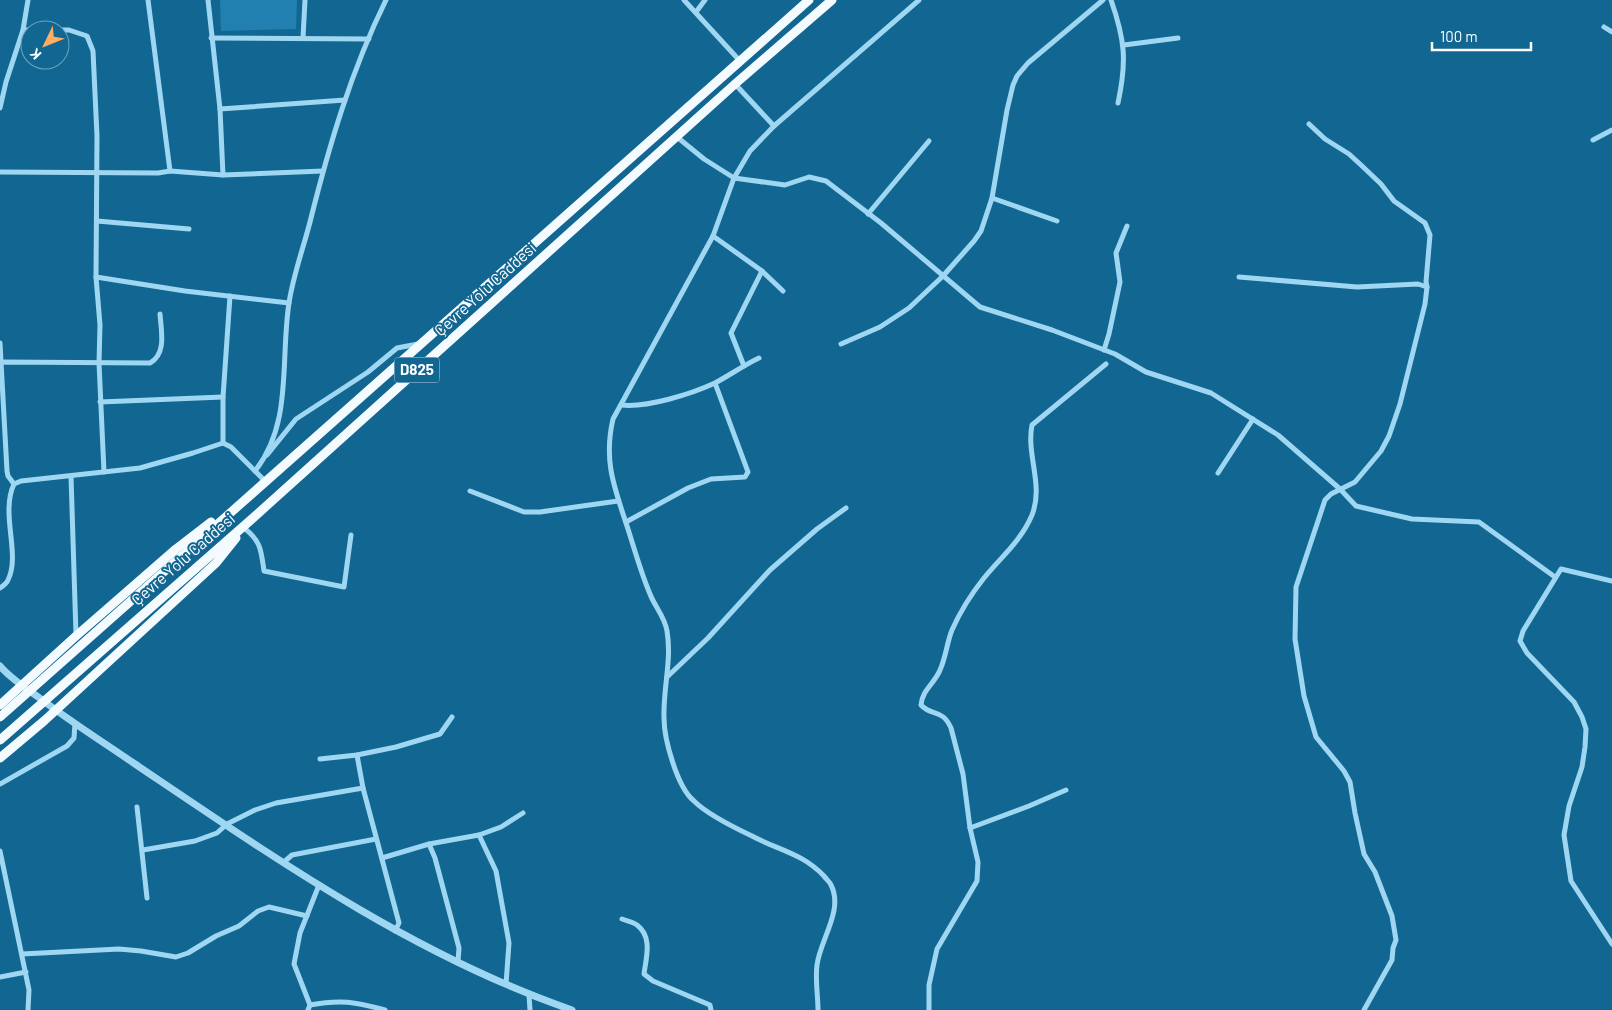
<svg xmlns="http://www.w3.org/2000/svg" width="1612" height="1010" font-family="Barlow,sans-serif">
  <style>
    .garden { fill: #2180af }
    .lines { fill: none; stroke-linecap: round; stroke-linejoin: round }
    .minor { stroke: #9fd7f2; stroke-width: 5 }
    .tertiary { stroke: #9fd7f2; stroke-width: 7 }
    .trunk { stroke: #f4fbff; stroke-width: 9 }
    .labels { text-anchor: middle; stroke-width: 4; stroke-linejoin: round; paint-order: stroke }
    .shield { fill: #126692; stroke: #b8d1de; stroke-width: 1 }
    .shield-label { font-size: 15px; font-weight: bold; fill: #fff }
    .street-label { font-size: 16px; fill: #fff; stroke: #126692 }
  </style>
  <rect width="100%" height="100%" fill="#126692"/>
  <path class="garden" d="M220,0H297L296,29L221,31Z"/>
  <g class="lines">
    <g class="minor">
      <path d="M148,0L170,171"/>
      <path d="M208,0L220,109L223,175"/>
      <path d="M684,0L740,61"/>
      <path d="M1111,0C1125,40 1127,61 1118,103"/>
      <path d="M696,12L705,0"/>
      <path d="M1604,27L1612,32"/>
      <path d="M23,30L28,0"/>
      <path d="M60,30H69L87,36L93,51L97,136L96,277L100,325L99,363L104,472"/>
      <path d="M211,38L369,39"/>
      <path d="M303,38L305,0"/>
      <path d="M1124,45L1178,38"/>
      <path d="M735,84L774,126L750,151L734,178L713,236L613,419C603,462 615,489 628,529C635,551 641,573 650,594C655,607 665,617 667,631C672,660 663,688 664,718C664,739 677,787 694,801C707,814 735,828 752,836C778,850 802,853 824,876C826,879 830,882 831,885C844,910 820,940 817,965C815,980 818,995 818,1010"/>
      <path d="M0,108L6,82L23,30H49"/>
      <path d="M220,109L345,100"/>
      <path d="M1309,124L1325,139L1349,154L1361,165L1381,184L1394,201L1425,223L1430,235L1426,282L1427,287"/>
      <path d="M774,126L919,0"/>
      <path d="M677,137L704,159L734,178L785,185L809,177L826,181L881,223L980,307L1052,330L1115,354L1146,372L1211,393L1278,435L1340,489L1356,506L1412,519L1479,522L1555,577"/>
      <path d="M1593,140L1612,130"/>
      <path d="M0,172L158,173L170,171L223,175L323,171"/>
      <path d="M992,198L1057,221"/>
      <path d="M868,214L929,141"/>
      <path d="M97,221L189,229"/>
      <path d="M713,236L762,271L783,291"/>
      <path d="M96,277L185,291L289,303"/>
      <path d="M1239,277L1357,287L1418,284L1427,287L1425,304L1400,404L1389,436L1381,451L1355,482L1331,494L1325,500L1296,587L1295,639L1304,696L1316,737L1344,771L1350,782L1355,813L1364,854L1375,872L1392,916L1396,940L1393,948L1392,960L1364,1010"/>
      <path d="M0,343L1,362"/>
      <path d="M841,344L880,327L909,308L943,276L974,241L981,231L992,198L1007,110L1013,85L1017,76L1028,63L1103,0"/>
      <path d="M1104,350L1109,334L1120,282L1116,253L1127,226"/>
      <path d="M744,366L731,333L762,271"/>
      <path d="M100,402L223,397"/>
      <path d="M621,405C647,408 691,394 715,383C730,375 744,365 759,358"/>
      <path d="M223,443V397L230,296"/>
      <path d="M267,455L296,419L368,372L397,348L418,344"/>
      <path d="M1218,473L1253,419"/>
      <path d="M71,476L76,635"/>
      <path d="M265,481L255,471C293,423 280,361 289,303C293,276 303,249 310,222C329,146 351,71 386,0"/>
      <path d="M14,484L8,476L7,471L1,362L150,363C167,354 161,330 160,314"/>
      <path d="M470,491L524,512H540L618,501"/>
      <path d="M626,522L688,488L711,479L745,477L748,472L715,383"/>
      <path d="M244,528C261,541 261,550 264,571L344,587L351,535"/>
      <path d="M1612,581L1561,569L1523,631L1520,641L1527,653L1574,702L1582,717L1586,729L1585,747L1582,767L1569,806L1564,835L1571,881L1612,944"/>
      <path d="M0,588C3,586 7,583 8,580C21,554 0,514 14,484L21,481L140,468L193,453L223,443L231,447L255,471"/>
      <path d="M667,677L708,638L770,570L817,529L846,508"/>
      <path d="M357,755L363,788L399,923L395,931"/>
      <path d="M320,759L357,755L396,747L440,734L452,717"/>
      <path d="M0,784L67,746L74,738L75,723"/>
      <path d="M137,807L147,898"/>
      <path d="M970,828L1029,806L1066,790"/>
      <path d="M479,835L496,871L509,943L506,984"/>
      <path d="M429,844L435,858L459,948L458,961"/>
      <path d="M143,850L195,841L217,833L227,824L255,810L276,803L363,788"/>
      <path d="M0,851L29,990L28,1010"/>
      <path d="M382,858L429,844L479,835L501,827L523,813"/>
      <path d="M284,862L292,855L376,839"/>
      <path d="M622,919C627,921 634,922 637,925C653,937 646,958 644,974L653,981L710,1005L711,1010"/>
      <path d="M22,954L119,949L141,951L176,957L188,953L216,936L239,926L258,911L269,907L307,916"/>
      <path d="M0,977L26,972"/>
      <path d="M529,995L530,1010"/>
      <path d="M310,1005C341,999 355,1002 385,1010"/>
      <path d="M308,1010L310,1005L294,964L300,933L319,885"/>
      <path d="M929,1010V985L937,949L977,881L978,862L970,828L963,774L951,728C942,708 932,717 921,705C922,690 935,683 940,670C946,657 947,642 952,630C960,612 972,593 984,578C1001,557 1021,541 1032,515C1044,485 1026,455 1032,425L1106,364"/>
    </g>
    <path class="tertiary" d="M0,666C11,679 27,689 41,699C71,722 103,742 135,764C273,857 413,955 572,1010"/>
    <g class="trunk">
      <path d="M0,705L76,636L176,549L211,522"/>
      <path d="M0,717L809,0"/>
      <path d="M0,740L253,518L735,84L832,0"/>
      <path d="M0,758L44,721L216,563L236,538"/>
    </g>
  </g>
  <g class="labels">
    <rect class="shield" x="394.5" y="357.5" width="45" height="25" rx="4"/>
    <g class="shield-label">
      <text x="417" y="375">D825</text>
    </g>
    <g class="street-label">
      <text transform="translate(485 289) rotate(-42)" y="6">Çevre Yolu Caddesi</text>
      <text transform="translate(183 559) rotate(-41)" y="6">Çevre Yolu Caddesi</text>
    </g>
  </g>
  <g transform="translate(45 45) rotate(227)"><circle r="24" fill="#126692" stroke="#71a3be"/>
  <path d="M0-4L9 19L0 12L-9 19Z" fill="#ffad60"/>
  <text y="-8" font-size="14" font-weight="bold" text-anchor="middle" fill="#ffffff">K</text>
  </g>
  <path d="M1432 42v8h99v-8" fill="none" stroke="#ffffff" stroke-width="2.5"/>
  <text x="1440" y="42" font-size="15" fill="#ffffff" stroke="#126692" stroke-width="4" paint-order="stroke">100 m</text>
</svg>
